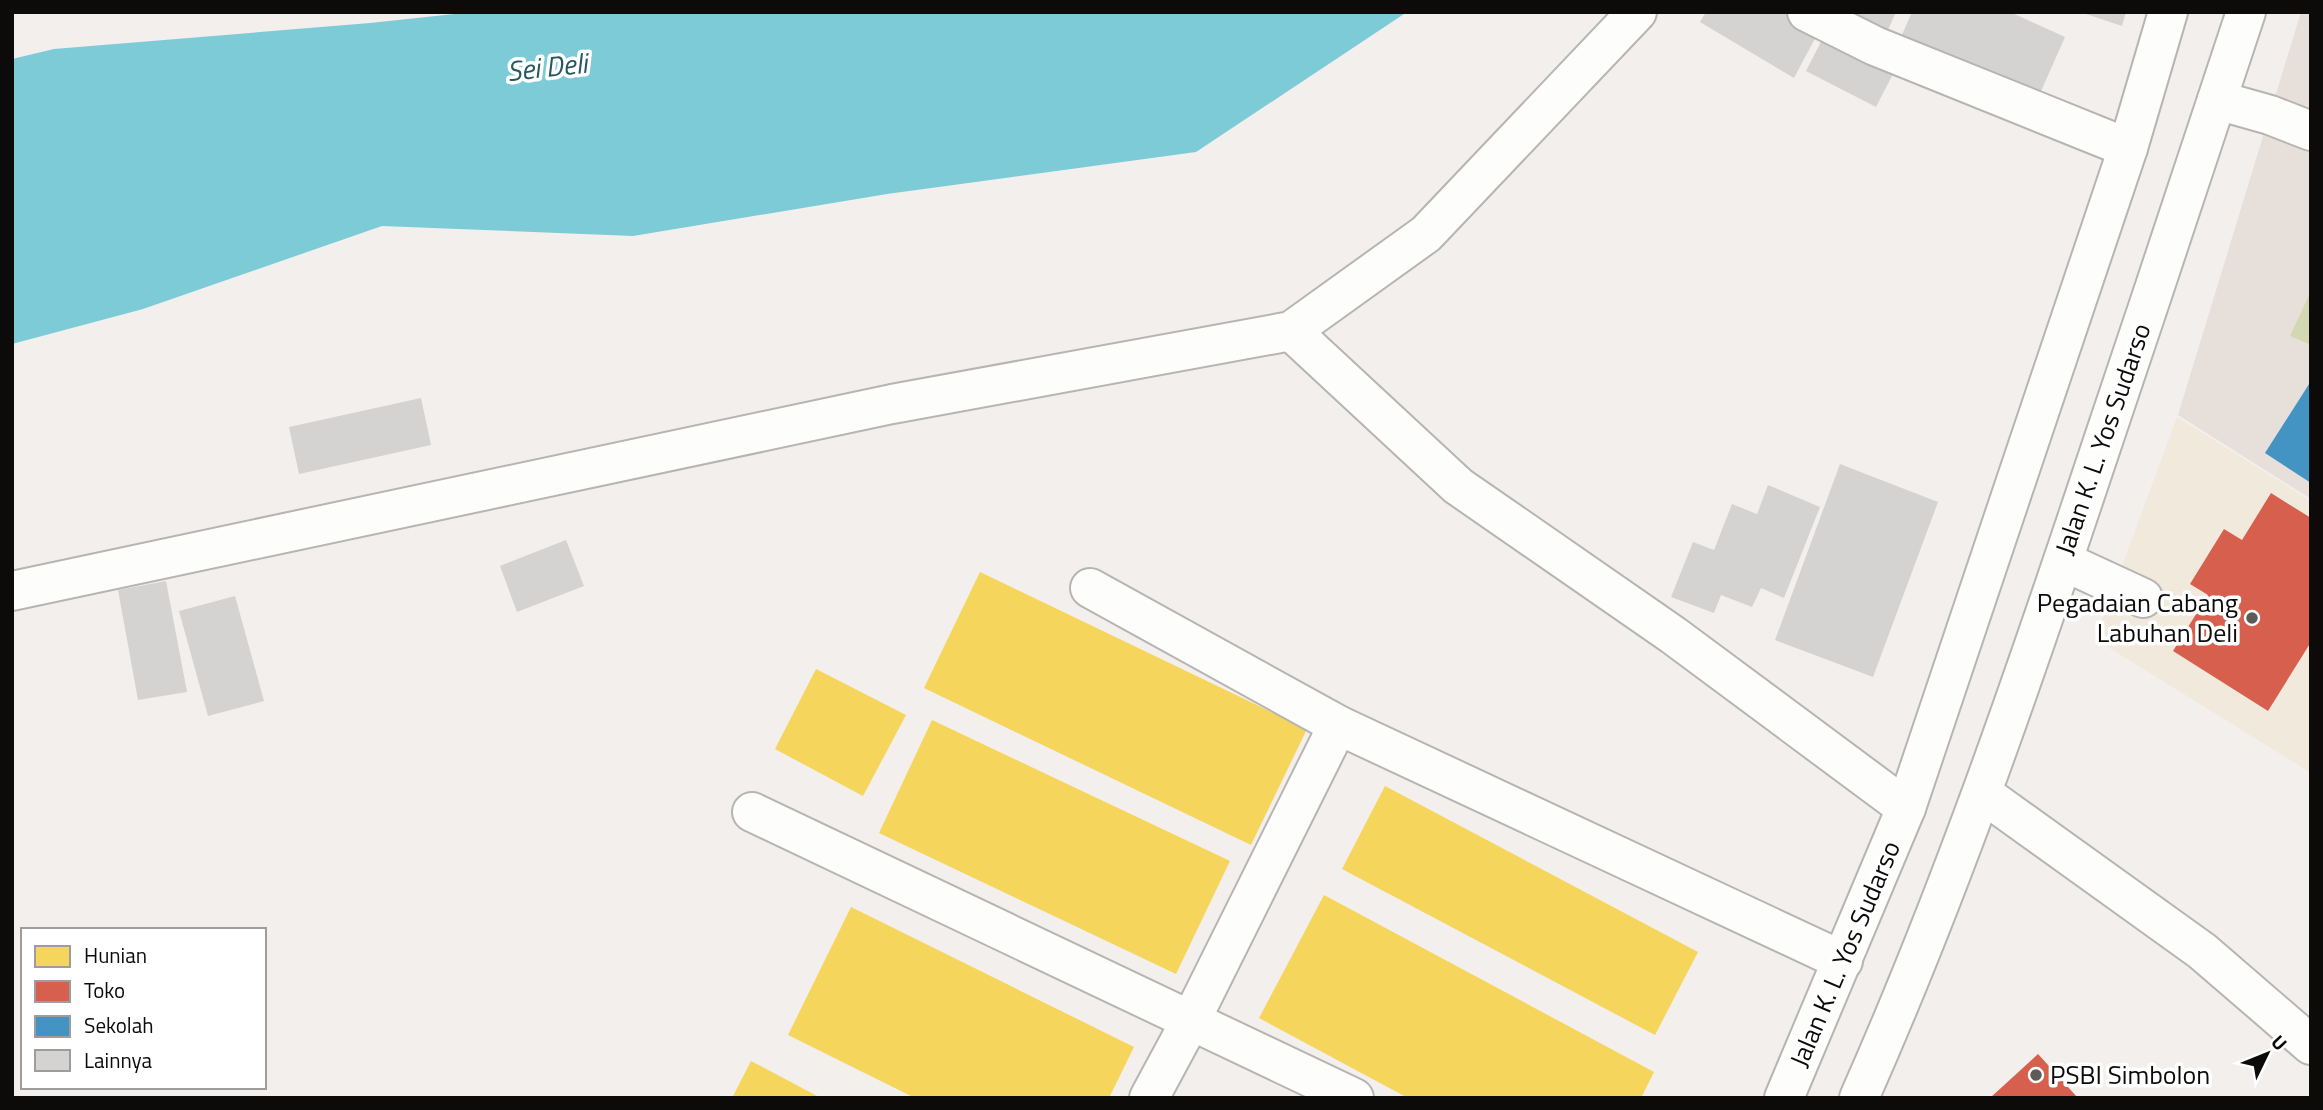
<svg xmlns="http://www.w3.org/2000/svg" width="2323" height="1110" font-family="'Titillium Web',sans-serif">
  <style>
    .commercial { fill: #f2e9dd }
    .built { fill: #e6dfda }
    .green { fill: #d2d9b2 }
    .water { fill: #7ccbd7 }
    .homes { fill: #f6d55c }
    .shops { fill: #d6604d }
    .schools { fill: #4393c3 }
    .building { fill: #d5d3d2 }
    .lines { fill: none; stroke-linecap: round; stroke-linejoin: round }
    .minor-casing { stroke: #b7b5b3; stroke-width: 42 }
    .highway-casing { stroke: #b7b5b3; stroke-width: 42 }
    .minor { stroke: #fdfdfc; stroke-width: 38 }
    .highway { stroke: #fdfdfc; stroke-width: 38 }
    .poi-dot { fill: #5d5b59; stroke: #fff; stroke-width: 2.5 }
    .labels { text-anchor: middle; stroke-width: 7; stroke-linejoin: round; paint-order: stroke }
    .street-label { font-size: 26px; fill: #0d0b0a; stroke: #fff }
    .poi-label { font-size: 26px; fill: #0d0b0a; stroke: #fff; text-anchor: end }
    .water-label { font-size: 28px; font-style: italic; fill: #26565e; stroke: #fff }
  </style>
  <rect width="100%" height="100%" fill="#f2efed"/>
  <path class="commercial" d="M2177,417L2311,501V773L2095,639Z"/>
  <path class="built" d="M2301,12H2311V499L2178,415Z"/>
  <path class="green" d="M2311,291V345L2290,336Z"/>
  <path class="water" d="M473,12H1407L1196,152L887,194L633,236L382,226L143,309L12,344V59L54,49L370,23Z"/>
  <g class="homes">
    <path d="M980,572L1307,729L1251,845L924,688Z"/>
    <path d="M816,669L906,715L863,796L775,749Z"/>
    <path d="M932,720L1230,861L1176,974L879,833Z"/>
    <path d="M1385,786L1698,952L1655,1035L1342,869Z"/>
    <path d="M1324,895L1654,1072L1641,1098H1408L1259,1018Z"/>
    <path d="M851,907L1134,1047L1109,1098H915L788,1035Z"/>
    <path d="M751,1061L821,1098H732Z"/>
  </g>
  <g class="shops">
    <path d="M2271,493L2311,518V642L2268,711L2173,651L2208,595L2190,584L2224,529L2242,540Z"/>
    <path d="M2038,1054L2078,1098H1990Z"/>
  </g>
  <path class="schools" d="M2311,381V483L2265,453Z"/>
  <g class="building">
    <path d="M1706,12H1783L1819,31L1794,78L1700,22Z"/>
    <path d="M1817,12H1896L1882,43Z"/>
    <path d="M1912,12H2010L2065,37L2034,107L1897,46Z"/>
    <path d="M2080,12H2126L2122,26Z"/>
    <path d="M1826,32L1896,68L1876,107L1806,71Z"/>
    <path d="M421,398L431,445L299,474L289,427Z"/>
    <path d="M1840,464L1938,502L1873,677L1775,640Z"/>
    <path d="M1768,485L1820,507L1784,598L1761,588L1752,607L1721,595L1714,613L1671,597L1693,542L1714,550L1732,504L1757,514Z"/>
    <path d="M566,540L584,586L517,612L500,566Z"/>
    <path d="M166,581L187,692L138,700L118,590Z"/>
    <path d="M235,596L264,701L208,716L179,611Z"/>
  </g>
  <g class="lines">
    <defs>
      <g id="minor">
        <path d="M1807,12L1875,46L2128,148"/>
        <path d="M2217,100L2270,115L2311,131"/>
        <path d="M1291,331L1458,486L1673,635L1906,808"/>
        <path d="M2063,561L2143,598"/>
        <path d="M1090,588L1338,725L1843,961"/>
        <path d="M12,591L892,404L1291,331L1426,234L1637,12"/>
        <path d="M1982,793L2202,951L2311,1045"/>
        <path d="M752,812L1354,1098"/>
        <path d="M1149,1098L1191,1020L1338,725"/>
      </g>
      <g id="highway">
        <path d="M1784,1098L1906,808L2128,148L2168,12"/>
        <path d="M1859,1098C1950,893 2023,681 2094,468C2145,316 2196,165 2246,12"/>
      </g>
    </defs>
    <use href="#minor" class="minor-casing"/>
    <use href="#highway" class="highway-casing"/>
    <use href="#minor" class="minor"/>
    <use href="#highway" class="highway"/>
  </g>
  <g class="poi-dot">
    <circle cx="2252" cy="618" r="7"/>
    <circle cx="2036" cy="1075" r="7"/>
  </g>
  <g class="labels">
    <g class="street-label">
      <text transform="translate(2103 439) rotate(-71)" y="9">Jalan K. L. Yos Sudarso</text>
      <text transform="translate(1845 954) rotate(-67)" y="9">Jalan K. L. Yos Sudarso</text>
    </g>
    <g class="poi-label">
      <text x="2238" y="612">Pegadaian Cabang<tspan x="2238" dy="30">Labuhan Deli</tspan></text>
      <text x="2050" y="1084" text-anchor="start">PSBI Simbolon</text>
    </g>
    <g class="water-label">
      <text transform="translate(547 67) rotate(-6)" y="10">Sei Deli</text>
    </g>
  </g>
  <rect width="2323" height="1110" fill="none" stroke="#0d0b0a" stroke-width="28"/>
  <rect x="21" y="928" width="245" height="161" fill="#ffffff" stroke="#9e9d9d" stroke-width="2"/>
  <rect x="35" y="946" width="35" height="21" fill="#f6d55c" stroke="#9e9d9d" stroke-width="2"/>
  <text x="84" y="963" font-size="21" fill="#0d0b0a">Hunian</text>
  <rect x="35" y="981" width="35" height="21" fill="#d6604d" stroke="#9e9d9d" stroke-width="2"/>
  <text x="84" y="998" font-size="21" fill="#0d0b0a">Toko</text>
  <rect x="35" y="1016" width="35" height="21" fill="#4393c3" stroke="#9e9d9d" stroke-width="2"/>
  <text x="84" y="1033" font-size="21" fill="#0d0b0a">Sekolah</text>
  <rect x="35" y="1050" width="35" height="21" fill="#d5d3d2" stroke="#9e9d9d" stroke-width="2"/>
  <text x="84" y="1068" font-size="21" fill="#0d0b0a">Lainnya</text>
  <g transform="translate(2267 1054) rotate(47)" stroke="#ffffff" stroke-width="5" paint-order="stroke">
  <path d="M0-5L12 26L0 18L-12 26Z" fill="#0d0b0a"/>
  <text y="-10" font-size="19" font-weight="bold" text-anchor="middle" fill="#0d0b0a">U</text>
  </g>
</svg>
